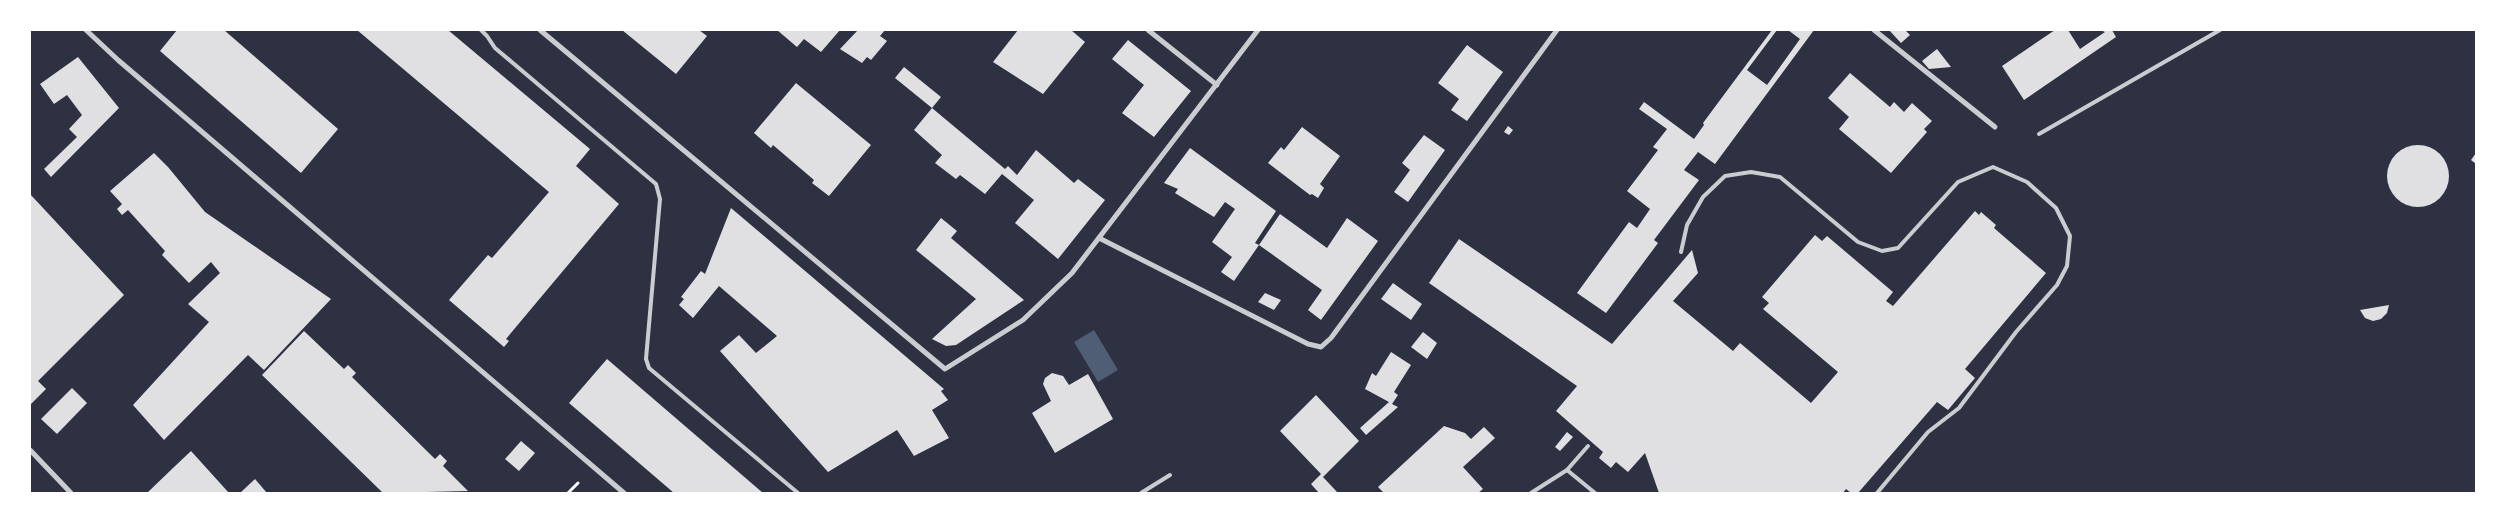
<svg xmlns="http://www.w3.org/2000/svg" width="2506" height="523" font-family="Quicksand,sans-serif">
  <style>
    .water { fill: #4f5d75 }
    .building { fill: #e0e0e3 }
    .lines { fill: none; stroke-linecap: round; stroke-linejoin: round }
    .path { stroke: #fff; stroke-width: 3 }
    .service { stroke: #caccd0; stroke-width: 4 }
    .minor { stroke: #caccd0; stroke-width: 5 }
  </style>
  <rect width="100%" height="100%" fill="#2d3142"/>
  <path class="water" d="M1094,330L1118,370L1098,382L1074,342Z"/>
  <g class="building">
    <path d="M177,30H224L338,129L301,173L160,51Z"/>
    <path d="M357,30H448L590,149L576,166L619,204L506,339L509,341L504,347L449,300L488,255L492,258L549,192Z"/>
    <path d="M622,30H699L707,36L676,74Z"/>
    <path d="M777,30H840L821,52L804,39L797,47Z"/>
    <path d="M858,30H885L880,36L887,41L871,60L867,57L862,63L840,49Z"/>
    <path d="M1018,30H1071L1085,42L1043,94L993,62Z"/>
    <path d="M1772,30H1777L1747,70L1767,85L1800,39L1788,30H1814L1715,164L1698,152L1684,170L1699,180L1654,240L1658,243L1606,313L1577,293L1629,222L1637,228L1650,209L1627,191L1658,150L1653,147L1667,129L1639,109L1644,102L1694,139L1704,125L1703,123Z"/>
    <path d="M1889,30H1905L1910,35L1901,43Z"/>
    <path d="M2055,30H2068L2080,49L2105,32L2100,30H2112L2116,37L2024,100L2002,66Z"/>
    <path d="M1128,40L1191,91L1154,137L1122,113L1144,85L1112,59Z"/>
    <path d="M1467,45L1503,72L1467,121L1451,110L1459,99L1438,83Z"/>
    <path d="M1937,49L1951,67L1929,69L1922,61Z"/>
    <path d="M78,57L119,108L51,177L44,169L77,137L69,129L82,115L67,95L54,104L40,84Z"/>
    <path d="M904,67L941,97L932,108L1005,169L1008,166L1017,175L1036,150L1074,183L1078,179L1105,200L1058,259L1015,223L1034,200L1002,174L985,194L960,175L956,179L935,163L942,155L914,130L932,108L895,78Z"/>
    <path d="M1850,73L1890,107L1894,102L1904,112L1912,103L1932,121L1924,129L1927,132L1891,173L1839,129L1849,117L1828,98Z"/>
    <path d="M796,83L871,145L829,196L812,183L814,180L773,145L771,148L754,133Z"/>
    <path d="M1508,126L1513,130L1509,135L1504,132Z"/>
    <path d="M1302,127L1340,156L1320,184L1324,188L1318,198L1312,194L1310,195L1268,163L1281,147L1284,150Z"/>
    <path d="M1424,135L1445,150L1408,202L1394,192L1410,170L1402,163Z"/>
    <circle cx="2418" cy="176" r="31"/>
    <path d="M1190,148L1276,211L1255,243L1259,245L1234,281L1221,272L1232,257L1212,242L1235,209L1225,202L1214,217L1175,193L1178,189L1164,183Z"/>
    <path d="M154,153L168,167L205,212L331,299L264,370L248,355L164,440L133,405L209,322L188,304L220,273L211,262L189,283L162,255L165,251L128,210L122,215L117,209L122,204L110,191Z"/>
    <path d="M2476,153V164L2471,160Z"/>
    <path d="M30,194L124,295L38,381L46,389L30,405Z"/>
    <path d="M731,208L944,389L941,391L948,400L932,410L949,438L914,456L897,430L828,472L720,351L739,335L756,353L777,336L719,286L693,318L679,305L684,299L681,297L701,271L705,274Z"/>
    <path d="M1975,211L1979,215L1981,212L1996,225L1994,228L2046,273L1965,369L1975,378L1948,410L1937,402L1858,493H1851L1846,489L1843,493H1659L1645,453L1628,472L1616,462L1611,468L1599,458L1603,452L1556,411L1577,386L1429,283L1459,239L1612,344L1692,250L1698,273L1673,301L1733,351L1740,343L1811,403L1838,372L1763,309L1769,303L1762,297L1815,235L1822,241L1827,236L1893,292L1886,301L1893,306Z"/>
    <path d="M1280,214L1327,248L1347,218L1378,241L1321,320L1308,310L1322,290L1259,245Z"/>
    <path d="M941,218L957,231L951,238L1024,300L956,345L946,346L932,339L976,299L916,250Z"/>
    <path d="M1393,283L1422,304L1411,320L1381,299Z"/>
    <path d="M1265,293L1281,300L1274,310L1258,302Z"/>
    <path d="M2389,305L2387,313L2381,319L2373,321L2365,318L2360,310Z"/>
    <path d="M304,331L344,369L348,365L356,373L352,377L435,459L440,454L447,461L443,466L468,491L383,493L262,375Z"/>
    <path d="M1423,332L1437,343L1427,359L1411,347Z"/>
    <path d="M1391,352L1411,365L1394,392L1398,395L1392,404L1398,407L1366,435L1360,428L1389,402L1365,389L1372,373L1376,376Z"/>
    <path d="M607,359L763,493H674L569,403Z"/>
    <path d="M1052,373L1063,376L1069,385L1088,374L1113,419L1055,453L1032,413L1051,401L1043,384L1045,378Z"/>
    <path d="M72,388L87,403L57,434L41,419Z"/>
    <path d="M1316,395L1359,441L1323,477L1338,493H1319L1311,484L1321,474L1280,431Z"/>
    <path d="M1444,426L1465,433L1471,439L1484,427L1495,438L1463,467L1483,489L1478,493H1384L1378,487Z"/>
    <path d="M1567,432L1573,437L1560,451L1555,447Z"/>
    <path d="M521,441L535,453L519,471L505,459Z"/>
    <path d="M191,451L229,493H147L173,468Z"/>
    <path d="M255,479L267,493H240Z"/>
  </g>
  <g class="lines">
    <path class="path" d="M568,493L578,483"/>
    <g class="service">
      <path d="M481,30L487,36L495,48L656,184L660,199L646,359L649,368L798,493"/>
      <path d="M2039,134L2220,30"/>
      <path d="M1681,252L1687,225L1703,197L1725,176L1751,172L1780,177L1858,242L1882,251L1898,248L1958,182L1993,167L2027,182L2056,208L2070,236L2067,266L2057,285L2016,332L1959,408L1928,432L1877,493"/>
      <path d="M1567,470L1595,493"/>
      <path d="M1141,493L1170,475"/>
      <path d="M1531,493L1567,470L1588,446"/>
    </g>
    <g class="minor">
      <path d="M86,30L118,60L624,493"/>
      <path d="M540,30L945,369L1023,320L1072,273L1258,30"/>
      <path d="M1148,30L1217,85"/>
      <path d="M1874,30L1995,127"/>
      <path d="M1099,238L1308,344L1321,347L1331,338L1557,30"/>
      <path d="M30,450L71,493"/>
    </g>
  </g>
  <rect width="2506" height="523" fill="none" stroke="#ffffff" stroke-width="62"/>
</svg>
